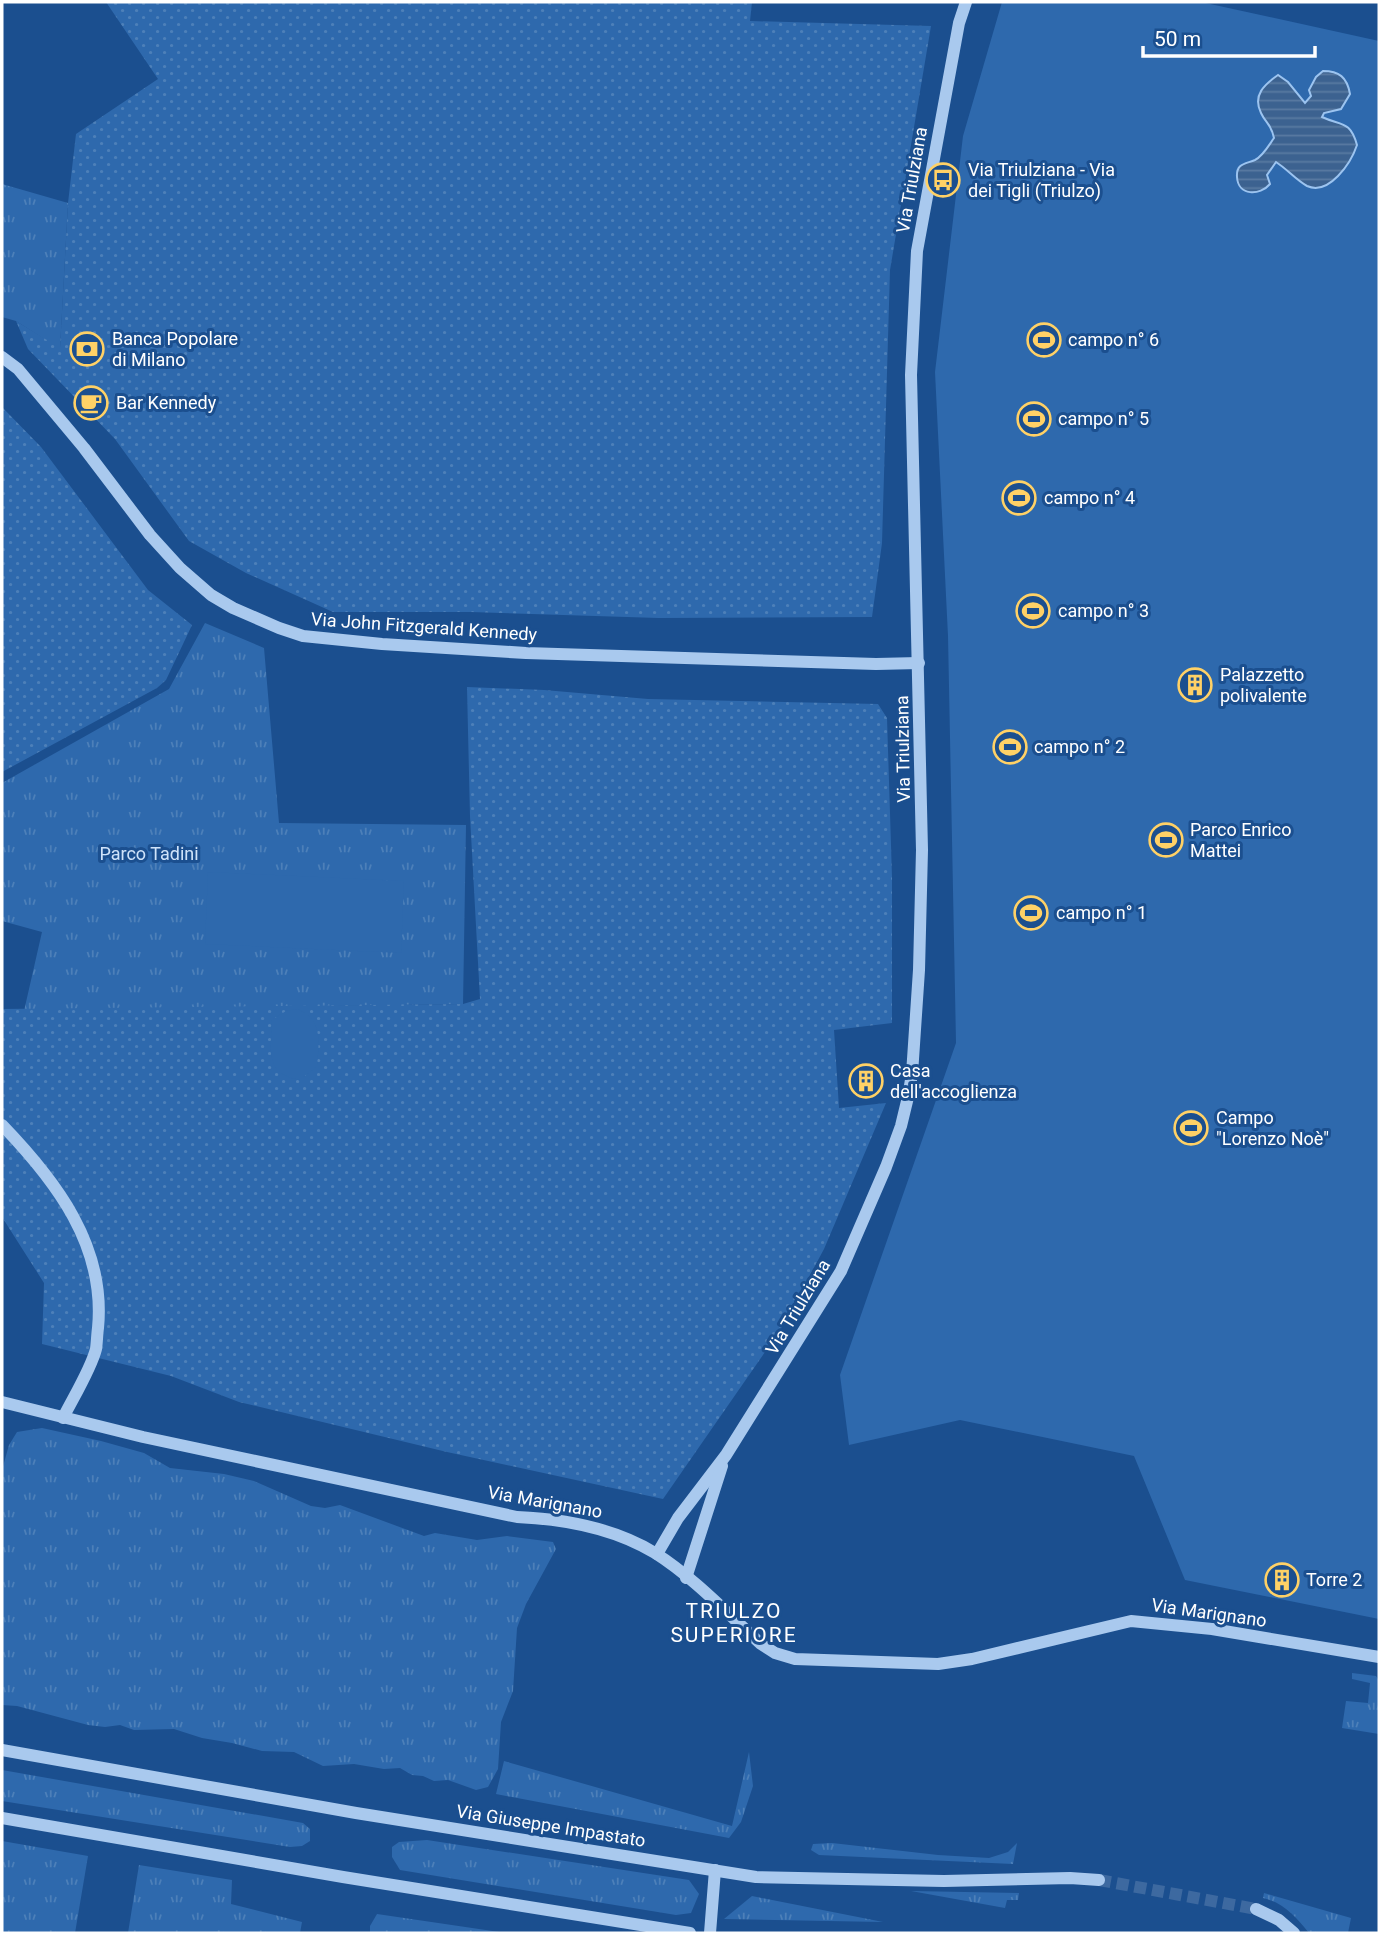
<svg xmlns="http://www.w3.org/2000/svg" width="1381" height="1935" font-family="Roboto,sans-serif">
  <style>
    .grass { fill: url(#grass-tufts) }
    .garden { fill: url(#garden-dots) }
    .pitch { fill: #2e69ad }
    .water { fill: url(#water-rules); stroke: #9cc4f0; stroke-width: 2 }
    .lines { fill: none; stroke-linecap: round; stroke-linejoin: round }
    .minor-tunnel { stroke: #3d69a0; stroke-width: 12; stroke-dasharray: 12 6; stroke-linecap: butt }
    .minor { stroke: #a9c9ee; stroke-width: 12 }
    .labels { text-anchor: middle; stroke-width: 6; stroke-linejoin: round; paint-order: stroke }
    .poi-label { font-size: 18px; fill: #fff; stroke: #1b4f8f; text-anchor: start }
    .street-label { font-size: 18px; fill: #fff; stroke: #1b4f8f }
    .park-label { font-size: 18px; fill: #cfe3fa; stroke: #1b4f8f }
    .quarter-label { font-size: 21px; letter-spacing: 2px; fill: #fff; stroke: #1b4f8f }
  </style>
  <defs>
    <pattern id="grass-tufts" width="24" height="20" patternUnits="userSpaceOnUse" patternTransform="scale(1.75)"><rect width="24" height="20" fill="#2e69ad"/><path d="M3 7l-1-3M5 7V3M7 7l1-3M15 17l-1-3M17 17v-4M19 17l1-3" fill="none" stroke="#4d80b9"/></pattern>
    <pattern id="garden-dots" width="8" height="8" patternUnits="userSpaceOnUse" patternTransform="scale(1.75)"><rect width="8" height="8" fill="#2e69ad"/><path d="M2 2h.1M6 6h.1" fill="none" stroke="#4d80b9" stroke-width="1.8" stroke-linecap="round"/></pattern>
    <pattern id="water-rules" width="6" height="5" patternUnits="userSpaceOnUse" patternTransform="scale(1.75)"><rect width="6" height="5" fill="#3c6290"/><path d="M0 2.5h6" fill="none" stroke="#597aa1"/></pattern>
  </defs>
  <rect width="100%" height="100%" fill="#1b4f8f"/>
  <g class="grass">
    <path d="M2,184L68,203L60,349L16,321L2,317Z"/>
    <path d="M205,623L264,648L279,823L466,825L463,1004L24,1011L42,932L2,921V783L169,689Z"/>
    <path d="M42,1428L101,1441L144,1453L170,1468L224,1474L254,1481L311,1506L325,1508L340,1505L424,1536L435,1533L477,1540L507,1536L553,1542L556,1549L526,1604L517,1628L513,1691L501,1722L498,1769L488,1787L476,1790L448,1780L434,1781L423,1776L412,1775L400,1768L384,1769L354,1764L323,1766L294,1752L262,1751L232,1743L202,1738L174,1729L134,1730L120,1725L105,1727L88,1725L17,1706L2,1705V1470L9,1445L17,1432Z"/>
    <path d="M1352,1673L1376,1676L1379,1681V1734L1342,1728L1346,1701L1368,1703L1370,1683L1352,1679Z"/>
    <path d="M749,1752L753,1786L741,1822L729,1838L496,1794L504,1761L732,1826Z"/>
    <path d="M2,1770L303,1823L310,1829V1841L302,1846L290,1847L2,1801Z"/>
    <path d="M427,1840L689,1880L699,1894L691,1913L676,1915L400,1870L392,1857V1847L399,1842Z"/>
    <path d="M2,1841L88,1856L75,1933H2Z"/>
    <path d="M832,1843L938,1855L989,1858L1008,1852L1017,1843L1013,1864L819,1855L811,1850L813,1844Z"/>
    <path d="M139,1865L232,1880L231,1904L302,1922L300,1933H128Z"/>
    <path d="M911,1891L1019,1893L1018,1900H1007L1005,1908Z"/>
    <path d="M1264,1893L1351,1918L1348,1933H1309C1296,1917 1284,1903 1263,1898Z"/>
    <path d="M752,1896L883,1922L724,1919Z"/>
    <path d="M377,1914L506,1933H370V1926Z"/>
  </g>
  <g class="garden">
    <path d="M106,2H752L750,21L931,26L890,270L882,543L872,617L659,618L471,612H333L246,573L189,541L115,439L28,349L16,321L60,348L68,203L76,134L158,79Z"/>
    <path d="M2,407L41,447L148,590L192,625L166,680L157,688L2,772Z"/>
    <path d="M467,687L544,690L648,699L878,704L887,718L892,877V1023L834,1030L839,1108L886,1103L824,1249L781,1329L663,1499L447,1452L239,1402L171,1376L42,1344L44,1283L2,1217V1009L463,1004L480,999L470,816Z"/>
  </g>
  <g class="pitch">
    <path d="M1002,2H1201L1379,41V1619L1185,1580L1134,1456L960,1420L849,1445L840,1375L956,1043L948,636L935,372L963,136Z"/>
    <path d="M208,872L404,881L401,953L205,944Z"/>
    <path d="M297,1009C323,1018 319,1043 317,1066L300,1080C264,1074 271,1050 272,1020L286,1011Z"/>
  </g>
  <path class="water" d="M1323,71C1339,71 1347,77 1350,94L1341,109L1324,113L1322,117C1341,126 1350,120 1357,145C1351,163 1329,196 1307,186C1296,180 1287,169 1276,162L1267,175L1270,184C1260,196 1238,196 1237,177C1236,163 1246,164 1255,160C1263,156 1269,145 1274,138C1271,123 1266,124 1261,113C1252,95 1265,84 1278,75L1288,82L1305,103L1311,96L1309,90L1316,77Z"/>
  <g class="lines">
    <path class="minor-tunnel" d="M1099,1880L1256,1909"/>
    <g class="minor">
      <path d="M2,357L18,369L84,448L150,535L180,568L211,595L233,608L279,628L303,636L382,644L526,653L876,664L919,663"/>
      <path d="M2,1125C56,1181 106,1246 98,1328C97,1335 97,1343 96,1349C91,1369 73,1398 63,1418"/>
      <path d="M2,1402L143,1437L517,1517C565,1519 614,1528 655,1553C693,1577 728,1614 761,1644L775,1653L795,1659L938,1664L972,1659L1131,1621L1212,1629L1379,1657"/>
      <path d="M657,1554L678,1518L726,1455L841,1271L886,1167L901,1126L908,1097L912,1074L919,970L922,850L911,375L917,251L959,23L966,2"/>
      <path d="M686,1578L722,1466"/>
      <path d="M2,1750L356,1813L756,1877L944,1881L1070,1878L1099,1880"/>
      <path d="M2,1818L343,1877L690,1933"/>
      <path d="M1256,1909L1279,1920L1294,1933"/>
      <path d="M710,1933L715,1870"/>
    </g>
  </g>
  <defs>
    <symbol id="bus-ring" viewBox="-11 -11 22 22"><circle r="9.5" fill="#1b4f8f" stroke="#ffd166" stroke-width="1.5"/><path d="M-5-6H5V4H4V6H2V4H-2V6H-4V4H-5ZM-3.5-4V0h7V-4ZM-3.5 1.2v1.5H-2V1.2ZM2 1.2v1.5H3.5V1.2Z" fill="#ffd166"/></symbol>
    <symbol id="stadium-ring" viewBox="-11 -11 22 22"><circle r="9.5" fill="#1b4f8f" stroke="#ffd166" stroke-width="1.5"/><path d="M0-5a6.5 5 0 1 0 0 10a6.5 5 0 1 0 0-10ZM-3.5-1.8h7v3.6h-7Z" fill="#ffd166"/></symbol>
    <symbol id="bank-ring" viewBox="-11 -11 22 22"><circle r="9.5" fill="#1b4f8f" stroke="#ffd166" stroke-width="1.5"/><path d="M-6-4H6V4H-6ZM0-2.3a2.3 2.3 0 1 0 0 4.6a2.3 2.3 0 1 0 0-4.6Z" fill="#ffd166"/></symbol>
    <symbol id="cafe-ring" viewBox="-11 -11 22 22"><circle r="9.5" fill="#1b4f8f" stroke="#ffd166" stroke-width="1.5"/><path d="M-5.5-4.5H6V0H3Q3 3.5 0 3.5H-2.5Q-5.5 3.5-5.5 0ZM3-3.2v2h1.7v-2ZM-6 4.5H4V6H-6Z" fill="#ffd166"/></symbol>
    <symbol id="building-ring" viewBox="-11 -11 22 22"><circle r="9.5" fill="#1b4f8f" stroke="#ffd166" stroke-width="1.5"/><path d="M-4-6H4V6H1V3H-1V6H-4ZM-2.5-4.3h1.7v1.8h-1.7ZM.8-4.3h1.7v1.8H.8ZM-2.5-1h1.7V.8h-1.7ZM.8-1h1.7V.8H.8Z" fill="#ffd166"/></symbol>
  </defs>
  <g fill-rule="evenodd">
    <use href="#bus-ring" x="924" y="161" width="38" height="38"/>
    <use href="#stadium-ring" x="1025" y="321" width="38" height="38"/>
    <use href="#bank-ring" x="68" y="330" width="38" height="38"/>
    <use href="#cafe-ring" x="72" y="384" width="38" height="38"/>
    <use href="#stadium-ring" x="1015" y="400" width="38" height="38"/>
    <use href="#stadium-ring" x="1000" y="479" width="38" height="38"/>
    <use href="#stadium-ring" x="1014" y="592" width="38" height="38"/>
    <use href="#building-ring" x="1176" y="666" width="38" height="38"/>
    <use href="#stadium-ring" x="991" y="728" width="38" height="38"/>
    <use href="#stadium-ring" x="1147" y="821" width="38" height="38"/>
    <use href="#stadium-ring" x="1012" y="894" width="38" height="38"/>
    <use href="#building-ring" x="847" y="1062" width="38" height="38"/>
    <use href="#stadium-ring" x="1172" y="1109" width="38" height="38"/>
    <use href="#building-ring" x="1263" y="1561" width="38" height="38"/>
  </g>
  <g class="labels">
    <g class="poi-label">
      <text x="968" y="176">Via Triulziana - Via<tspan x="968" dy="21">dei Tigli (Triulzo)</tspan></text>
      <text x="112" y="345">Banca Popolare<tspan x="112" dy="21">di Milano</tspan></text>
      <text x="1068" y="346">campo n° 6</text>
      <text x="116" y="409">Bar Kennedy</text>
      <text x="1058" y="425">campo n° 5</text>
      <text x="1044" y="504">campo n° 4</text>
      <text x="1058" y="617">campo n° 3</text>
      <text x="1220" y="681">Palazzetto<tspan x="1220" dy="21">polivalente</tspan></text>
      <text x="1034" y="753">campo n° 2</text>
      <text x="1190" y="836">Parco Enrico<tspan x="1190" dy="21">Mattei</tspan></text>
      <text x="1056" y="919">campo n° 1</text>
      <text x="890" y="1077">Casa<tspan x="890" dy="21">dell'accoglienza</tspan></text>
      <text x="1216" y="1124">Campo<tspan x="1216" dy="21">"Lorenzo Noè"</tspan></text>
      <text x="1306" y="1586">Torre 2</text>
    </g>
    <g class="street-label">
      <text transform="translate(912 180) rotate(-80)" y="6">Via Triulziana</text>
      <text transform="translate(424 627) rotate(4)" y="6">Via John Fitzgerald Kennedy</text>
      <text transform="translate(903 749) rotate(-91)" y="6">Via Triulziana</text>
      <text transform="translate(798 1307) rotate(-59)" y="6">Via Triulziana</text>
      <text transform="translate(545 1502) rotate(10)" y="6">Via Marignano</text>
      <text transform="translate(1209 1613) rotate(8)" y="6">Via Marignano</text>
      <text transform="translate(551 1826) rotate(9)" y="6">Via Giuseppe Impastato</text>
    </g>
    <g class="park-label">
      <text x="149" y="860">Parco Tadini</text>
    </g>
    <g class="quarter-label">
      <text x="734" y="1618">TRIULZO<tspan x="734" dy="24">SUPERIORE</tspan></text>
    </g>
  </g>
  <rect width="1381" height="1935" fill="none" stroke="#ffffff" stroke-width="7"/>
  <path d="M1143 46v10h172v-10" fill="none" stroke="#ffffff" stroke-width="3.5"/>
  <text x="1154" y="46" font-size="21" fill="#ffffff" stroke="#1b4f8f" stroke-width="5" paint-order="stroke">50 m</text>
</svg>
